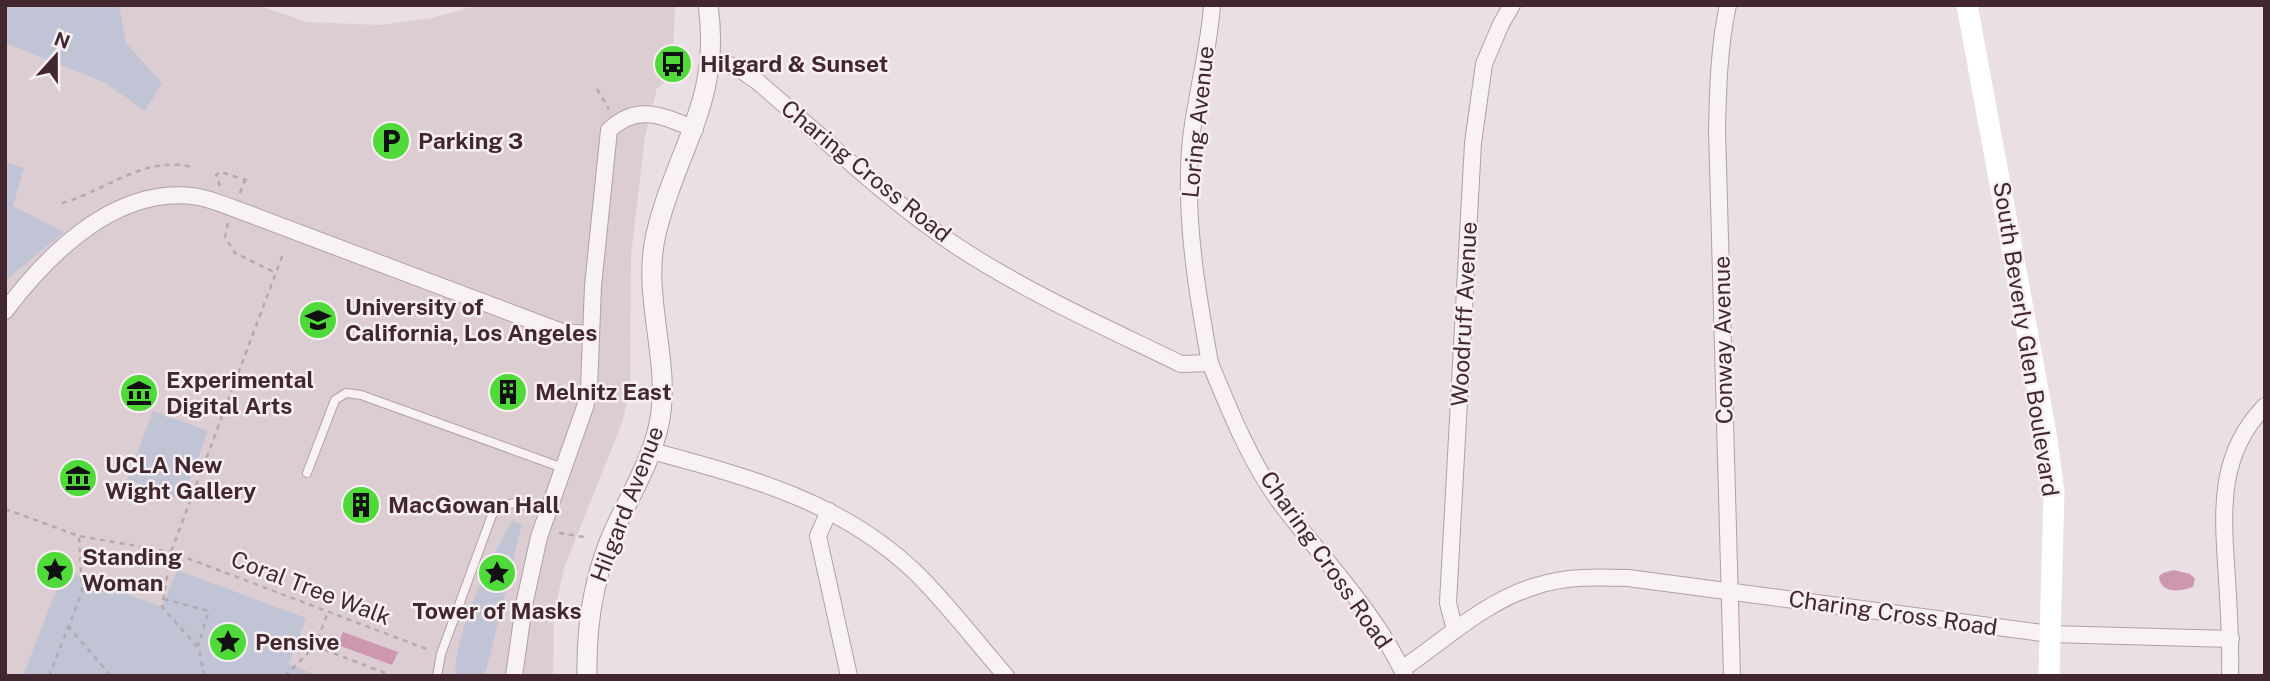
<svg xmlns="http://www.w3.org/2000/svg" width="2270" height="681" font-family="'Public Sans',sans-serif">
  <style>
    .built { fill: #dccdd2 }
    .green { fill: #c0c4d4 }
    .water { fill: #cd97b0 }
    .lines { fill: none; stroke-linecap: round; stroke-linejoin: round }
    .service-casing { stroke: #b1a0a6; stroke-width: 10 }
    .minor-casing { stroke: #b1a0a6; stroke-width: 18 }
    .tertiary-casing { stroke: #b1a0a6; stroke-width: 21 }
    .path { stroke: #b6a9ad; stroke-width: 2.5; stroke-dasharray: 5 5; stroke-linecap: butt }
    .service { stroke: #f8f2f4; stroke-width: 8 }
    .minor { stroke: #f8f2f4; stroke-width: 16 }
    .tertiary { stroke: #f8f2f4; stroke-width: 19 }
    .secondary { stroke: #fff; stroke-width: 21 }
    .labels { text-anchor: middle; stroke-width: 5; stroke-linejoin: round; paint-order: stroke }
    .poi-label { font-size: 23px; font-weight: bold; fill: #422730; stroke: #f7eff2; text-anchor: start }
    .street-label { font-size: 23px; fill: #422730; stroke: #f7eff2 }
  </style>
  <rect width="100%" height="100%" fill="#eadfe3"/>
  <path class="built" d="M5,5H257L307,22L380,25L432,18L479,5H675L672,73L670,79L657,88L645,136L631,255L630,384L623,420L564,568L554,615L553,676H5Z"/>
  <g class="green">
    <path d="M5,5H119L126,43L162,83L145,111L104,82L5,43Z"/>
    <path d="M5,162L24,168L13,206L64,232L5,281Z"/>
    <path d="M153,411L208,431L182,500L127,480Z"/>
    <path d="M512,521L522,524L485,676H456C450,643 494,550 512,521Z"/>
    <path d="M64,570L162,607L177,570L306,618L289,664L318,676H23Z"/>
  </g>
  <g class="water">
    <path d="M2174,570L2190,574L2195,579L2193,587C2180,592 2160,594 2159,576L2163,573Z"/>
    <path d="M343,632L398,652L392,665L338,645Z"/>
  </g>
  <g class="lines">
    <defs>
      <g id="service">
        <path d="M307,473L335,400L346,393L361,395L563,468"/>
        <path d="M437,676L441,654L492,515C508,495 526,506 547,512"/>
      </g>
      <g id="minor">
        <path d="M1728,5C1719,46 1718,87 1717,129L1732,676"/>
        <path d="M711,60L738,68L758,82C823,137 885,198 955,245C1026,292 1105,327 1181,364L1210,363C1229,409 1250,462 1280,502C1322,559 1375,611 1405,676"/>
        <path d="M5,311C48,254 114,188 192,196C206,197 221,204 233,208L562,332L590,334"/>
        <path d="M1210,363C1197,292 1185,222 1190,149C1194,101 1209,53 1212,5"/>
        <path d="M652,451C748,477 841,501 915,572C948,604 976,642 1006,676"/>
        <path d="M829,511L818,536L849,676"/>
        <path d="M1455,630L1448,603L1473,143L1484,64L1501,24L1512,5"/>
        <path d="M1402,669C1445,640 1485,601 1536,586C1566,576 1597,577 1628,578L2050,634L2231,639"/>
        <path d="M514,676L524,605L539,537L585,407L589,388L593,286L609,130C638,103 662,116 695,129"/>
        <path d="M2230,676C2231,643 2229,611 2227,579C2223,515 2216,456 2265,406"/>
      </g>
      <path id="tertiary" d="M587,676C586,624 594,573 616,526C632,492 651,461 659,424C672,362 641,297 656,234C676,149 722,101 708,5"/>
    </defs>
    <use href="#service" class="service-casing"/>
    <use href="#minor" class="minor-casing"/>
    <use href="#tertiary" class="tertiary-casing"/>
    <g class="path">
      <path d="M597,89L609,109"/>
      <path d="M220,186L216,175L221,172L249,181"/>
      <path d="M240,193L245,180"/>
      <path d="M62,203C106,191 144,155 192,167"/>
      <path d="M228,223L225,237L235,253L276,273"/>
      <path d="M5,509L79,536L171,552L429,650"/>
      <path d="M559,533L584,537"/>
      <path d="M164,599L209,611L198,646"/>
      <path d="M68,626L111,676"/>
      <path d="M315,646L393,676"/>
      <path d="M49,676L82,592L79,536"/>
      <path d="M204,676L200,653L195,644L162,607L171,552L283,254"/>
      <path d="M285,676L315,646L328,612"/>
    </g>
    <use href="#service" class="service"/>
    <use href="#minor" class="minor"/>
    <use href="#tertiary" class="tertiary"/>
    <path class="secondary" d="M1967,5L2047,439L2054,492L2049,676"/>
  </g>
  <defs>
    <symbol id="bus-disc" viewBox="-11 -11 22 22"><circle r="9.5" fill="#4fda39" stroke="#f7eff2"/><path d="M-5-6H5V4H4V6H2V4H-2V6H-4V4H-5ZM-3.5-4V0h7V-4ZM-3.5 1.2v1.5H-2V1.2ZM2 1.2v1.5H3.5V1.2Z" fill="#111"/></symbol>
    <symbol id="parking-disc" viewBox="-11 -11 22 22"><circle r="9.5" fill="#4fda39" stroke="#f7eff2"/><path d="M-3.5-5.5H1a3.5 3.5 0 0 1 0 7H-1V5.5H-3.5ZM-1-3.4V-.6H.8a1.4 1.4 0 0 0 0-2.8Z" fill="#111"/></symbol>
    <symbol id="university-disc" viewBox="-11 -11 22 22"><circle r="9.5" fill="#4fda39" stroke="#f7eff2"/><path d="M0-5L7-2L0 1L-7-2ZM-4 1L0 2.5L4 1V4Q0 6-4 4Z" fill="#111"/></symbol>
    <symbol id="building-disc" viewBox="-11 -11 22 22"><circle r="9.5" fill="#4fda39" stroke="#f7eff2"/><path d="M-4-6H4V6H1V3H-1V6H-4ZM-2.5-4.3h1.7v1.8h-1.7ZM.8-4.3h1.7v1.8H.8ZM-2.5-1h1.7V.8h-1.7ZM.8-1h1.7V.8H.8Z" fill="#111"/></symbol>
    <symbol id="museum-disc" viewBox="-11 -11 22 22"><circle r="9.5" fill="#4fda39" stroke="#f7eff2"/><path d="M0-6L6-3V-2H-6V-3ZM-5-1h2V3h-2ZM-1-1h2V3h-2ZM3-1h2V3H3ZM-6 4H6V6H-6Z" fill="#111"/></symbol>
    <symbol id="sight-disc" viewBox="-11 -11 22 22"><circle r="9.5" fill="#4fda39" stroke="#f7eff2"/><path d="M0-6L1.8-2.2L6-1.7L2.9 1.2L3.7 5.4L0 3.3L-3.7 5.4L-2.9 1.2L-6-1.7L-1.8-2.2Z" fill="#111"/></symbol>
  </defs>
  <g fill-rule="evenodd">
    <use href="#bus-disc" x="651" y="42" width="44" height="44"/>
    <use href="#parking-disc" x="369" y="119" width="44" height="44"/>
    <use href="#university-disc" x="296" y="298" width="44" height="44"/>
    <use href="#building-disc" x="486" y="370" width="44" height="44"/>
    <use href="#museum-disc" x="117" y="371" width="44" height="44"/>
    <use href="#museum-disc" x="56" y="456" width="44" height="44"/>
    <use href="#building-disc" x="339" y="483" width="44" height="44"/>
    <use href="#sight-disc" x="33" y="548" width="44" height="44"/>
    <use href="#sight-disc" x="475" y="551" width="44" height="44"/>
    <use href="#sight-disc" x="206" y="620" width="44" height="44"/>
  </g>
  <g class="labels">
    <g class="poi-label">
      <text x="700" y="72">Hilgard &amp; Sunset</text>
      <text x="418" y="149">Parking 3</text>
      <text x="345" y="315">University of<tspan x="345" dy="26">California, Los Angeles</tspan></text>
      <text x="166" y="388">Experimental<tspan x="166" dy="26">Digital Arts</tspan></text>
      <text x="535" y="400">Melnitz East</text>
      <text x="105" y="473">UCLA New<tspan x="105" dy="26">Wight Gallery</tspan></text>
      <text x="388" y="513">MacGowan Hall</text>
      <text x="82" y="565">Standing<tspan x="82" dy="26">Woman</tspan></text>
      <text x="497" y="619" text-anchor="middle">Tower of Masks</text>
      <text x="255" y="650">Pensive</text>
    </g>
    <g class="street-label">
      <text transform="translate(1198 122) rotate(-84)" y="8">Loring Avenue</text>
      <text transform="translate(866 171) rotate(39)" y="8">Charing Cross Road</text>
      <text transform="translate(1464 314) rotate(-87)" y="8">Woodruff Avenue</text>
      <text transform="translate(2026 339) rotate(81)" y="8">South Beverly Glen Boulevard</text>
      <text transform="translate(1723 340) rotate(-91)" y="8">Conway Avenue</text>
      <text transform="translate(627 504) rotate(-69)" y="8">Hilgard Avenue</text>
      <text transform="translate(1326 560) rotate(55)" y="8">Charing Cross Road</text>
      <text transform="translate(311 588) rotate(21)" y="8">Coral Tree Walk</text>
      <text transform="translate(1893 613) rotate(8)" y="8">Charing Cross Road</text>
    </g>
  </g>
  <rect width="2270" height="681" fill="none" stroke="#422730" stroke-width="14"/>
  <g transform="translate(56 56) rotate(21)" stroke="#f7eff2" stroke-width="5" paint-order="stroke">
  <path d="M0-5L12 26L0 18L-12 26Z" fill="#422730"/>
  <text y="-10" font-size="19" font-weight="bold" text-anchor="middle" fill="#422730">N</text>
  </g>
</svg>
